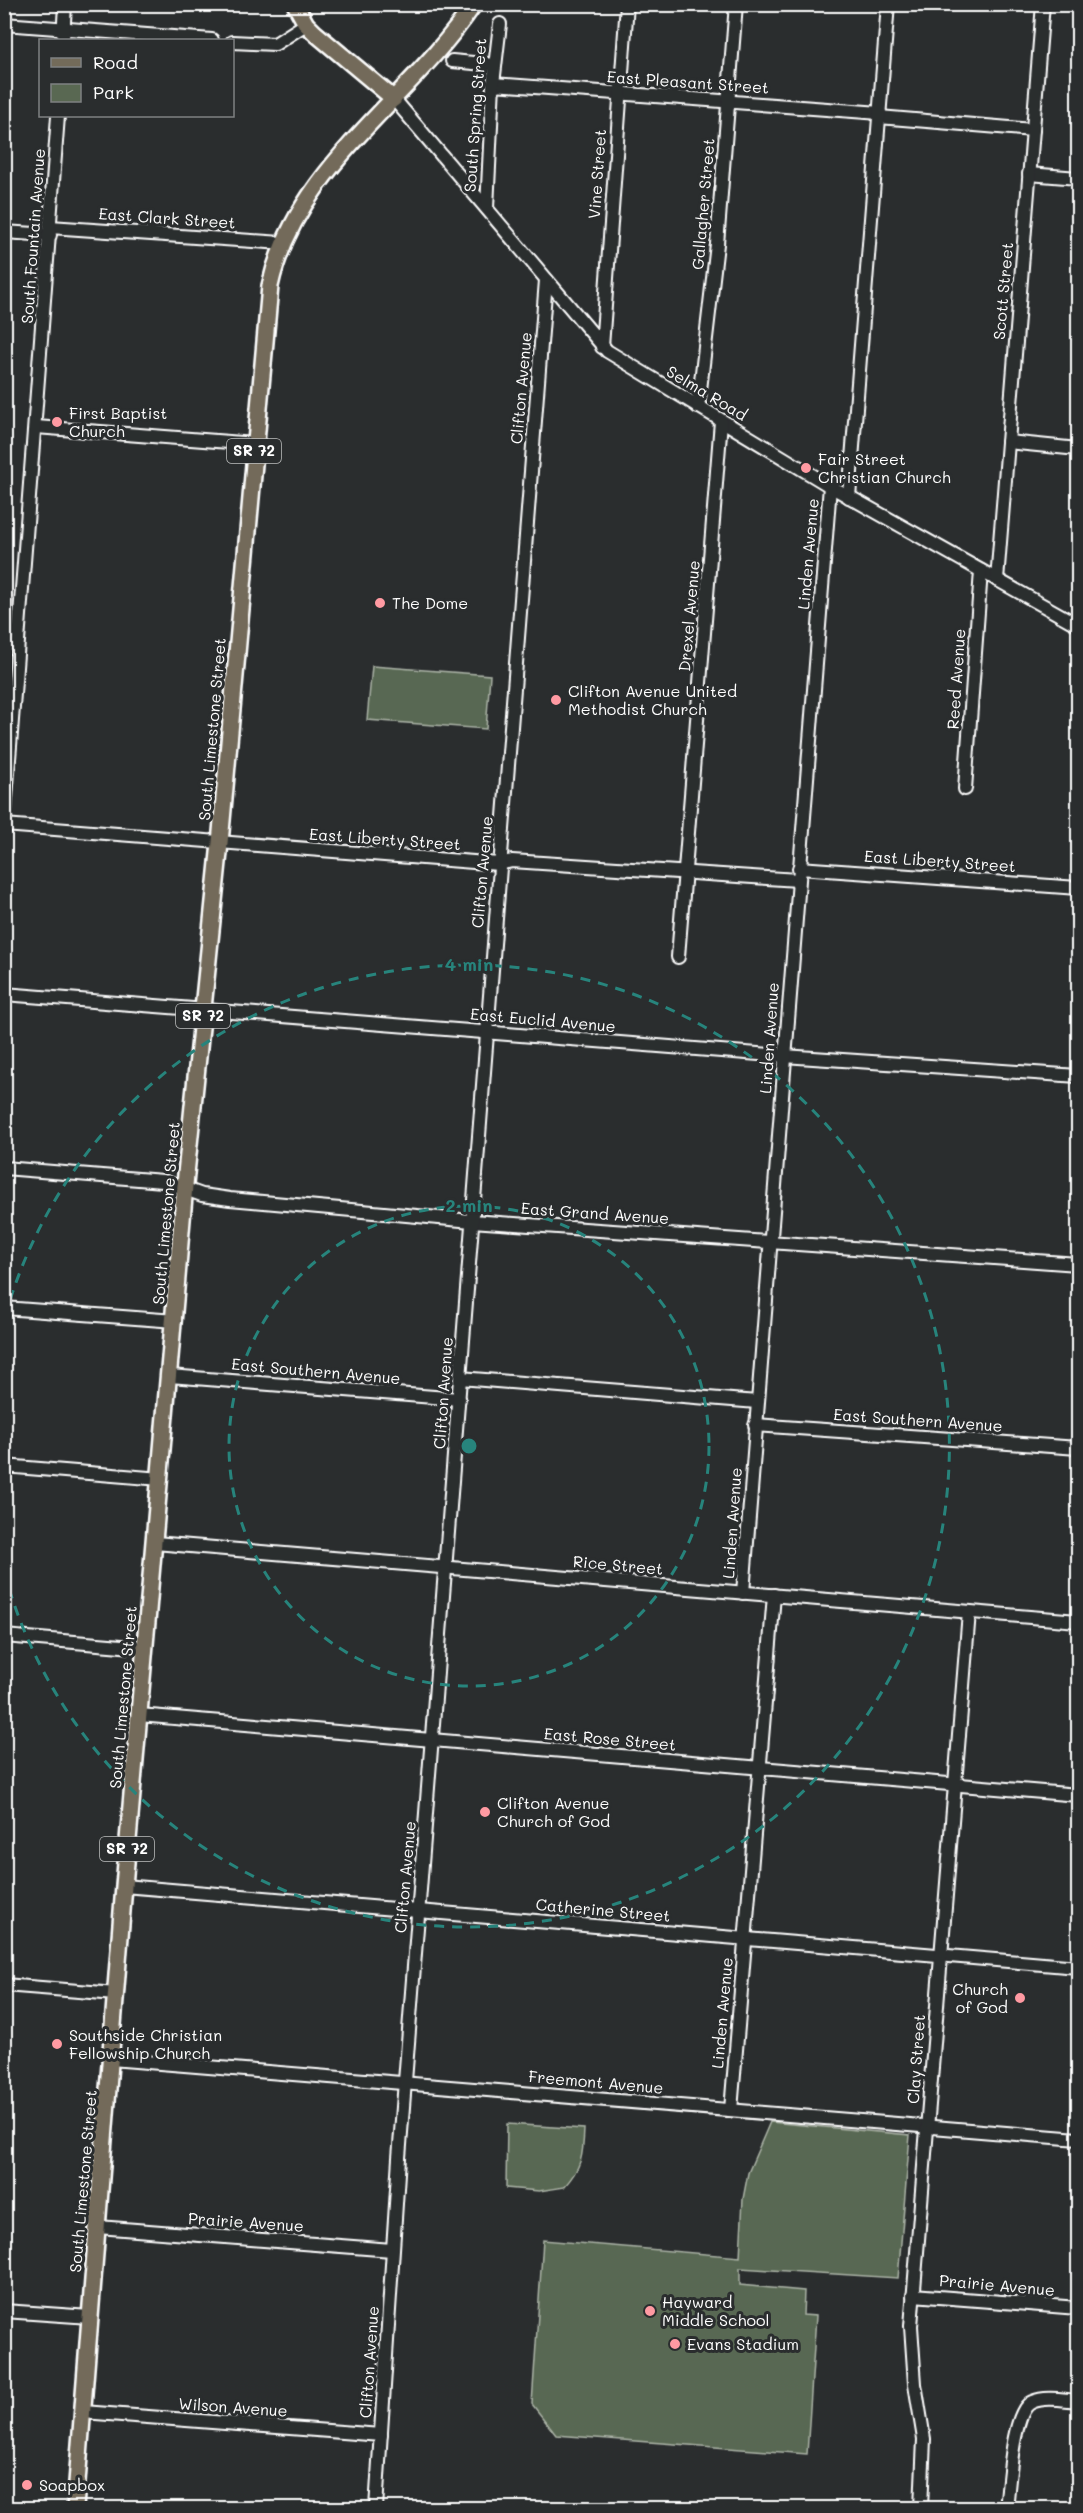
<svg xmlns="http://www.w3.org/2000/svg" width="1083" height="2513" font-family="Mali,sans-serif">
  <style>
    .green { fill: #596852; stroke: #acb4a8; stroke-width: 1.5 }
    .lines { fill: none; stroke-linecap: round; stroke-linejoin: round }
    .minor-casing { stroke: #fff; stroke-width: 16 }
    .major-casing { stroke: #fff; stroke-width: 20 }
    .minor { stroke: #2a2d2e; stroke-width: 12 }
    .major { stroke: #736b5a; stroke-width: 15 }
    .ring { fill: none; stroke: #27847c; stroke-width: 3; stroke-dasharray: 10 8 }
    .poi-dot { fill: #ff9aa2; stroke: #2a2d2e; stroke-width: 2 }
    .labels { text-anchor: middle; stroke-width: 6; stroke-linejoin: round; paint-order: stroke }
    .shield { fill: #2a2d2e; stroke: #bfc0c0; stroke-width: 1.5 }
    .shield-label { font-size: 15px; font-weight: bold; fill: #fff }
    .street-label { font-size: 16px; fill: #fff; stroke: #2a2d2e }
    .poi-label { font-size: 16px; fill: #fff; stroke: #2a2d2e; text-anchor: start }
    .centre { fill: #27847c; stroke: #2a2d2e; stroke-width: 3 }
    .ring-label { font-size: 18px; text-anchor: middle; font-weight: bold; fill: #27847c; stroke: #2a2d2e; stroke-width: 6; stroke-linejoin: round; paint-order: stroke }
  </style>
  <rect width="100%" height="100%" fill="#2a2d2e"/>
  <filter id="ink" filterUnits="userSpaceOnUse"><feTurbulence type="fractalNoise" baseFrequency=".0167" numOctaves="2"/><feDisplacementMap in="SourceGraphic" scale="12" xChannelSelector="R" yChannelSelector="G"/><feConvolveMatrix kernelMatrix="1 2 1 2 8 2 1 2 1" color-interpolation-filters="sRGB"/></filter>
  <g filter="url(#ink)">
    <g class="green">
      <path d="M372,666L490,675L486,729L367,720Z"/>
      <path d="M770,2122L910,2135L898,2278L740,2268V2285L804,2291L803,2315L816,2316L807,2454L556,2435L532,2404L543,2240L740,2257L743,2199L748,2173Z"/>
      <path d="M507,2124L584,2129C583,2156 582,2167 564,2187L539,2191L506,2188Z"/>
    </g>
    <g class="lines">
      <defs>
        <g id="minor">
          <path d="M4,24L212,40"/>
          <path d="M63,40L65,4"/>
          <path d="M232,42L275,44L306,24"/>
          <path d="M452,61L495,65"/>
          <path d="M493,84L880,113"/>
          <path d="M394,99L607,351L830,486L1078,625"/>
          <path d="M879,117L1033,130"/>
          <path d="M1029,174L1078,178"/>
          <path d="M487,208L493,84L500,24"/>
          <path d="M50,227L282,243"/>
          <path d="M4,232L50,235"/>
          <path d="M602,347L627,4"/>
          <path d="M698,407L717,244L736,4"/>
          <path d="M36,427L255,444"/>
          <path d="M1008,442L1078,449"/>
          <path d="M849,497L888,4"/>
          <path d="M997,580L1043,4"/>
          <path d="M965,789L981,571"/>
          <path d="M4,825L499,864L512,861L798,880"/>
          <path d="M4,825L58,116"/>
          <path d="M799,868L1078,888"/>
          <path d="M678,957L721,421"/>
          <path d="M4,994L784,1056L1078,1076"/>
          <path d="M4,1168L163,1181L202,1195L230,1199L472,1221L1078,1264"/>
          <path d="M4,1308L175,1321"/>
          <path d="M170,1376L459,1399"/>
          <path d="M460,1378L757,1402"/>
          <path d="M755,1425L1078,1448"/>
          <path d="M4,1466L161,1479"/>
          <path d="M155,1543L1078,1621"/>
          <path d="M743,1593L830,486"/>
          <path d="M4,1636L145,1648"/>
          <path d="M139,1715L1078,1795"/>
          <path d="M124,1886L1078,1967"/>
          <path d="M4,1985L116,1994"/>
          <path d="M111,2059L1078,2139"/>
          <path d="M731,2110L774,1595"/>
          <path d="M98,2227L392,2250"/>
          <path d="M913,2295L1078,2308"/>
          <path d="M4,2311L90,2317"/>
          <path d="M83,2412L381,2435"/>
          <path d="M376,2508L399,2158L546,280"/>
          <path d="M921,2508L924,2439L915,2384L911,2326L969,1612"/>
          <path d="M1006,2508C1009,2487 1012,2410 1032,2402C1046,2396 1064,2400 1078,2401"/>
        </g>
        <g id="major">
          <path d="M295,4L306,24L315,33L394,99"/>
          <path d="M75,2508L124,1886L186,1174L220,843L270,286C296,167 409,101 474,4"/>
        </g>
      </defs>
      <use href="#minor" class="minor-casing"/>
      <use href="#major" class="major-casing"/>
      <use href="#minor" class="minor"/>
      <use href="#major" class="major"/>
    </g>
  </g>
  <g class="ring">
    <circle cx="469" cy="1446" r="240"/>
    <path d="M5 1317A481 481 0 1 1 5 1575"/>
  </g>
  <g class="poi-dot">
    <circle cx="57" cy="422" r="6"/>
    <circle cx="806" cy="468" r="6"/>
    <circle cx="380" cy="603" r="6"/>
    <circle cx="556" cy="700" r="6"/>
    <circle cx="485" cy="1812" r="6"/>
    <circle cx="1020" cy="1998" r="6"/>
    <circle cx="57" cy="2044" r="6"/>
    <circle cx="650" cy="2311" r="6"/>
    <circle cx="675" cy="2344" r="6"/>
    <circle cx="27" cy="2485" r="6"/>
  </g>
  <g class="labels">
    <g class="shield">
      <rect x="227" y="439" width="54" height="24" rx="4.5"/>
      <rect x="176" y="1004" width="54" height="24" rx="4.5"/>
      <rect x="100" y="1837" width="54" height="24" rx="4.5"/>
    </g>
    <g class="shield-label">
      <text x="254" y="456">SR 72</text>
      <text x="203" y="1021">SR 72</text>
      <text x="127" y="1854">SR 72</text>
    </g>
    <g class="street-label">
      <text transform="translate(688 82) rotate(4)" y="6">East Pleasant Street</text>
      <text transform="translate(475 115) rotate(-86)" y="6">South Spring Street</text>
      <text transform="translate(597 174) rotate(-86)" y="6">Vine Street</text>
      <text transform="translate(703 204) rotate(-85)" y="6">Gallagher Street</text>
      <text transform="translate(167 218) rotate(4)" y="6">East Clark Street</text>
      <text transform="translate(33 236) rotate(-86)" y="6">South Fountain Avenue</text>
      <text transform="translate(1003 291) rotate(-85)" y="6">Scott Street</text>
      <text transform="translate(521 388) rotate(-85)" y="6">Clifton Avenue</text>
      <text transform="translate(707 393) rotate(31)" y="6">Selma Road</text>
      <text transform="translate(808 554) rotate(-85)" y="6">Linden Avenue</text>
      <text transform="translate(689 616) rotate(-85)" y="6">Drexel Avenue</text>
      <text transform="translate(956 679) rotate(-86)" y="6">Reed Avenue</text>
      <text transform="translate(212 729) rotate(-85)" y="6">South Limestone Street</text>
      <text transform="translate(385 839) rotate(4)" y="6">East Liberty Street</text>
      <text transform="translate(940 861) rotate(4)" y="6">East Liberty Street</text>
      <text transform="translate(482 872) rotate(-85)" y="6">Clifton Avenue</text>
      <text transform="translate(543 1020) rotate(5)" y="6">East Euclid Avenue</text>
      <text transform="translate(769 1038) rotate(-86)" y="6">Linden Avenue</text>
      <text transform="translate(166 1213) rotate(-85)" y="6">South Limestone Street</text>
      <text transform="translate(595 1213) rotate(4)" y="6">East Grand Avenue</text>
      <text transform="translate(316 1371) rotate(5)" y="6">East Southern Avenue</text>
      <text transform="translate(443 1393) rotate(-86)" y="6">Clifton Avenue</text>
      <text transform="translate(918 1420) rotate(4)" y="6">East Southern Avenue</text>
      <text transform="translate(732 1523) rotate(-86)" y="6">Linden Avenue</text>
      <text transform="translate(618 1565) rotate(5)" y="6">Rice Street</text>
      <text transform="translate(123 1697) rotate(-85)" y="6">South Limestone Street</text>
      <text transform="translate(610 1739) rotate(5)" y="6">East Rose Street</text>
      <text transform="translate(405 1877) rotate(-85)" y="6">Clifton Avenue</text>
      <text transform="translate(603 1910) rotate(5)" y="6">Catherine Street</text>
      <text transform="translate(722 2013) rotate(-85)" y="6">Linden Avenue</text>
      <text transform="translate(916 2059) rotate(-86)" y="6">Clay Street</text>
      <text transform="translate(596 2082) rotate(5)" y="6">Freemont Avenue</text>
      <text transform="translate(83 2181) rotate(-85)" y="6">South Limestone Street</text>
      <text transform="translate(246 2222) rotate(4)" y="6">Prairie Avenue</text>
      <text transform="translate(997 2285) rotate(5)" y="6">Prairie Avenue</text>
      <text transform="translate(369 2362) rotate(-86)" y="6">Clifton Avenue</text>
      <text transform="translate(233 2407) rotate(4)" y="6">Wilson Avenue</text>
    </g>
    <g class="poi-label">
      <text x="69" y="419">First Baptist<tspan x="69" dy="18">Church</tspan></text>
      <text x="818" y="465">Fair Street<tspan x="818" dy="18">Christian Church</tspan></text>
      <text x="392" y="609">The Dome</text>
      <text x="568" y="697">Clifton Avenue United<tspan x="568" dy="18">Methodist Church</tspan></text>
      <text x="497" y="1809">Clifton Avenue<tspan x="497" dy="18">Church of God</tspan></text>
      <text x="1008" y="1995" text-anchor="end">Church<tspan x="1008" dy="18">of God</tspan></text>
      <text x="69" y="2041">Southside Christian<tspan x="69" dy="18">Fellowship Church</tspan></text>
      <text x="662" y="2308">Hayward<tspan x="662" dy="18">Middle School</tspan></text>
      <text x="687" y="2350">Evans Stadium</text>
      <text x="39" y="2491">Soapbox</text>
    </g>
  </g>
  <circle cx="469" cy="1446" r="9" class="centre"/>
  <g class="ring-label">
    <text x="469" y="971">4 min</text>
    <text x="469" y="1212">2 min</text>
  </g>
  <rect width="1083" height="2513" fill="none" stroke="#2a2d2e" stroke-width="24"/>
  <rect x="12" y="12" width="1059" height="2489" fill="none" stroke="#fff" stroke-width="2" filter="url(#ink)"/>
  <rect x="39" y="39" width="195" height="78" fill="#2a2d2e" stroke="#7f8182" stroke-width="1.5"/>
  <rect x="51" y="58" width="30" height="9" fill="#736b5a" stroke="#7f8182" stroke-width="1.5"/>
  <text x="93" y="69" font-size="18" fill="#ffffff">Road</text>
  <rect x="51" y="84" width="30" height="18" fill="#596852" stroke="#7f8182" stroke-width="1.5"/>
  <text x="93" y="99" font-size="18" fill="#ffffff">Park</text>
</svg>
